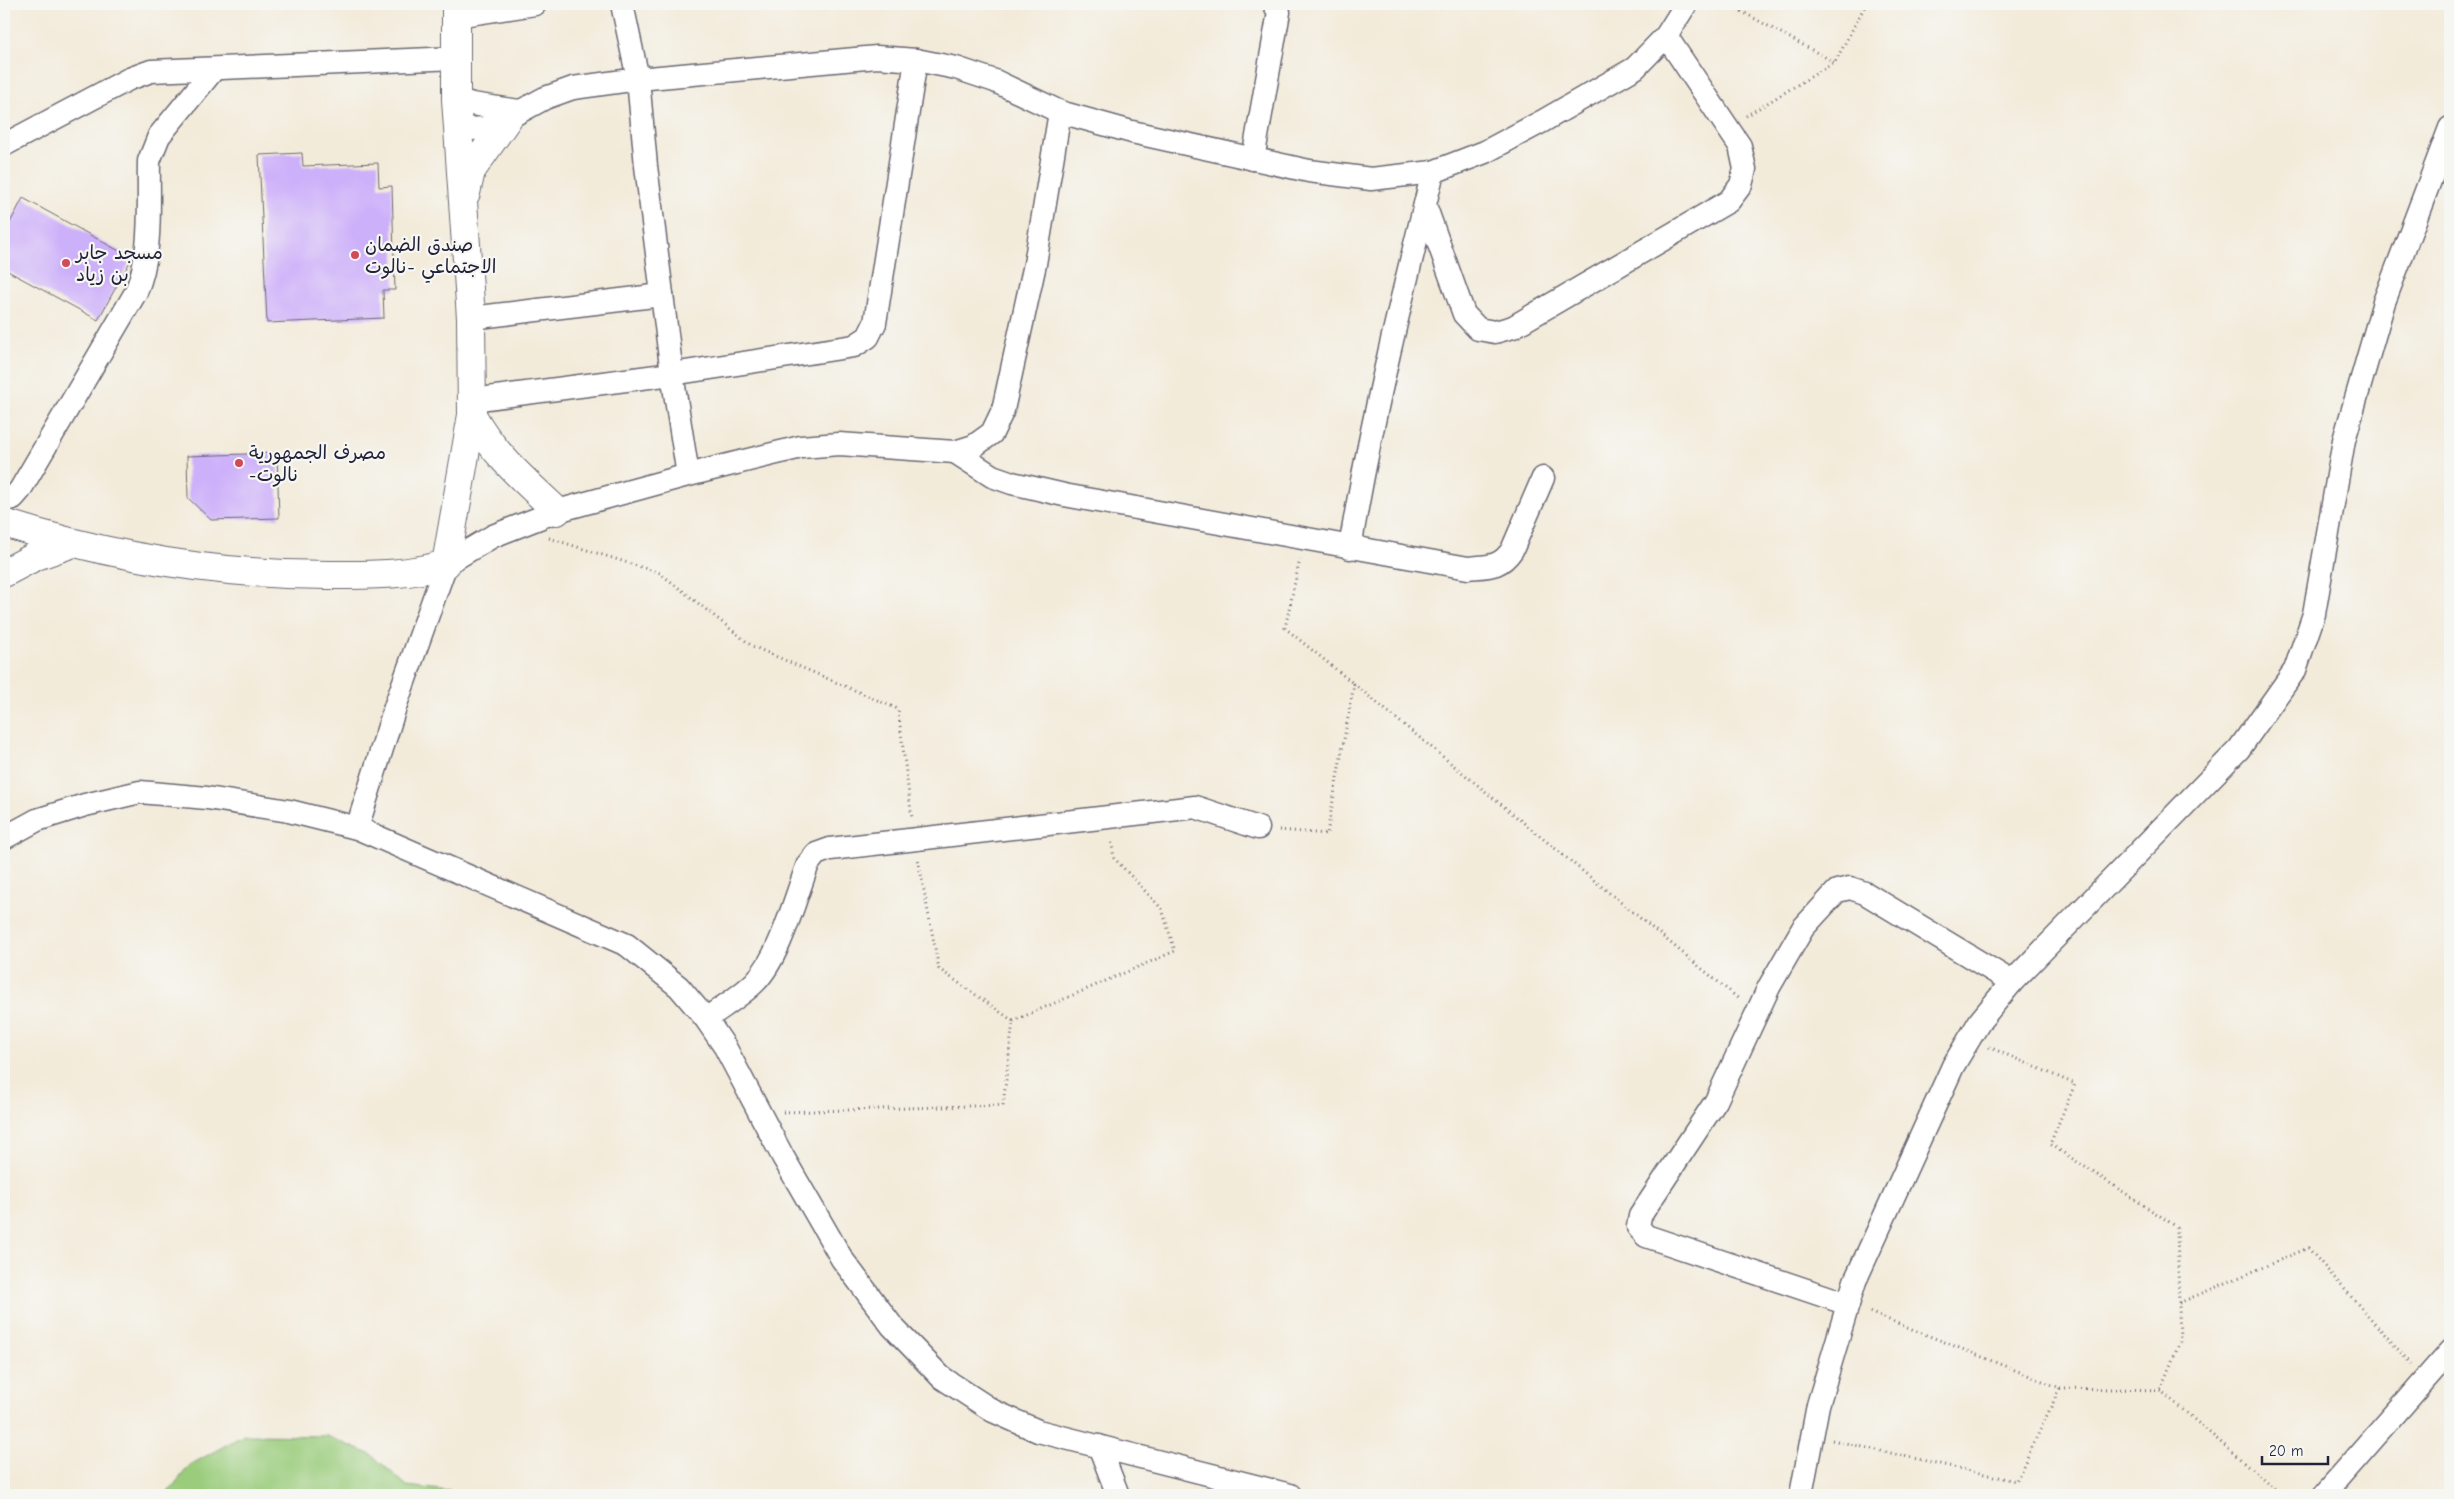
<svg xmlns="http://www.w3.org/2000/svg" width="2454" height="1499" font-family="'Comic Neue','Playpen Sans Arabic',sans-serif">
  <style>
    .pitch { fill: #9acc7c; stroke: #5e775c }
    .building { fill: #cdb0fa }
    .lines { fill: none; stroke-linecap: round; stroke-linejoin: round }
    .street-casing { stroke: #6b6873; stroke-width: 25 }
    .secondary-casing { stroke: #6b6873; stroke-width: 30 }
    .path { stroke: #6b6873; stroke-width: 3; stroke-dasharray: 1 4; stroke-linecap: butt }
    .street { stroke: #fff; stroke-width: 22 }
    .secondary { stroke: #fff; stroke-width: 28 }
    .poi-dot { fill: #d1495b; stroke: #f6f6f2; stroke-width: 2 }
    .labels { text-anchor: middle; stroke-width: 4.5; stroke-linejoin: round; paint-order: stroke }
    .poi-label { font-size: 19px; fill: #22223b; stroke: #f6f6f2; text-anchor: start }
  </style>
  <rect width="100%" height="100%" fill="#f6f6f2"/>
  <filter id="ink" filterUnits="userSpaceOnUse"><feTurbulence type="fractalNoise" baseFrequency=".02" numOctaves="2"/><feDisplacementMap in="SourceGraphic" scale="10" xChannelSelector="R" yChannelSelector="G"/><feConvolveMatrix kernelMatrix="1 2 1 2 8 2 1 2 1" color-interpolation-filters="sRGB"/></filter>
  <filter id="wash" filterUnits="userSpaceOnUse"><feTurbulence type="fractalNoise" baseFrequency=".0096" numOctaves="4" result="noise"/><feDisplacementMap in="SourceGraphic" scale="20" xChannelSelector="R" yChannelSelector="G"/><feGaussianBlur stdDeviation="1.12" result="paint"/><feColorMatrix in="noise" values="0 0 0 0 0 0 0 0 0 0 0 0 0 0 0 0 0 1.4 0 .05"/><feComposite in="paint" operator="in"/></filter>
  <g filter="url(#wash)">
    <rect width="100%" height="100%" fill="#f3ebda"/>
    <path class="pitch" d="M244,1435L327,1436L372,1455L407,1486L482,1495H166L190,1465Z"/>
    <g id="blocks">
      <g class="building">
        <path d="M302,153L303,166L378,163L379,187L392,186L395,290H383L384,318L267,323L259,155Z"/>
        <path d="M23,198L132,258L98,320L4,269V234Z"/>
        <path d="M277,453L279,518L211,520L188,498L187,456Z"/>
      </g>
    </g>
  </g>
  <g filter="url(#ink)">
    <use href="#blocks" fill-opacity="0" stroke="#6b6873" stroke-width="1"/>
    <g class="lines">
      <defs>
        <g id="street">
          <path d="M622,4L638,79L646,166L672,374L688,475"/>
          <path d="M456,16L535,4"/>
          <path d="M456,99L472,104L519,111"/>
          <path d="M459,130L484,128L495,125L545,98L573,88L638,79L877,57L916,60L956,68L995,81L1060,112L1132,132L1309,171L1371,179L1433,172L1485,152L1543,121L1635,68L1666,36L1686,4"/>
          <path d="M4,145L129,79L151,71L456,58"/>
          <path d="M1253,159L1279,12L1274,4"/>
          <path d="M1425,205L1464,314L1478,329L1495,332L1513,327L1729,201L1741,185L1745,169L1740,146L1666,36"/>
          <path d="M471,318L662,295"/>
          <path d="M472,400L672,374L854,346L868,337L875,323L916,60"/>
          <path d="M955,452L992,476L1012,483L1064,495L1468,568C1488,566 1500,568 1512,550L1543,478"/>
          <path d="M4,500L13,498L20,490L136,292C153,251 148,204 149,161L159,136L214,69"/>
          <path d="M1350,548C1371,421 1402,296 1433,172"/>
          <path d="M357,828L396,704L446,564L493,536L557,511L688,475L801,447L839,444L955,452L974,446L992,433L1003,410L1035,264L1060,112"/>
          <path d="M4,838L37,820L85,805L140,792L207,798L289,811L357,828L627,945L679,987L706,1019L725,1047L783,1157L842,1259L892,1326L941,1377L993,1411L1038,1431L1290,1495"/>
          <path d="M706,1019C722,1007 741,996 755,982C780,957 795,898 808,864L816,854L830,849L1187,808L1195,807L1258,828"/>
          <path d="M1848,1304L1646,1236L1638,1227L1640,1216L1716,1101L1769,987L1803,928L1837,891L1850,888L1865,893L2012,982"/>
          <path d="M1099,1446L1118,1495"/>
          <path d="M1801,1495L1818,1405L1855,1281L1953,1066L1980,1021L2012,982L2239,749L2295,670L2314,614L2344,440L2384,302L2450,128"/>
          <path d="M2324,1495L2450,1351"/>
        </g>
        <g id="secondary">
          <path d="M466,193L471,171L508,118"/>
          <path d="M472,415C494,455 525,481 557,511"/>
          <path d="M4,523C111,557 224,576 337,575C374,575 410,575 446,564L472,415L471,318L456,99V4"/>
          <path d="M4,573L36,556L73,543"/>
        </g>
      </defs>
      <use href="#street" class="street-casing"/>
      <use href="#secondary" class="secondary-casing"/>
      <g class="path">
        <path d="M1728,4L1834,62"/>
        <path d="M1746,116L1835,62L1866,4"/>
        <path d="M549,538L660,573L752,646L898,709L912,819"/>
        <path d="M1300,559L1285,628L1354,684"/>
        <path d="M1279,830L1327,834L1354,684L1739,999"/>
        <path d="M1013,1021L1175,951L1162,909L1114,858L1111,839"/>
        <path d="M1989,1047L2075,1084L2050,1144L2177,1227L2180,1342L2160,1390"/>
        <path d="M783,1112L1003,1105L1013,1021L939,969L918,859"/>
        <path d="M2179,1303L2308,1248L2411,1364"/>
        <path d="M2060,1388L2160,1390L2282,1495"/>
        <path d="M1832,1440L2016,1481L2060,1388L1869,1312"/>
      </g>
      <use href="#street" class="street"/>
      <use href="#secondary" class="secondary"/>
    </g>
  </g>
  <g class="poi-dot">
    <circle cx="355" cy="255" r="5"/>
    <circle cx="66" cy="263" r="5"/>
    <circle cx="239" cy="463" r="5"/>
  </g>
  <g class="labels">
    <g class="poi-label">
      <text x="365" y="251">صندق الضمان<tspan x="365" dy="22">الاجتماعي -نالوت</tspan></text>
      <text x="76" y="259">مسجد جابر<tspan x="76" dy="22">بن زياد</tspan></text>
      <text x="249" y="459">مصرف الجمهورية<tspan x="249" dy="22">-نالوت</tspan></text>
    </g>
  </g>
  <rect width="2454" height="1499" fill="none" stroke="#f6f6f2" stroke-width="20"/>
  <path d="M2262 1456v8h66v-8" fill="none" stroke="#22223b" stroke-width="2.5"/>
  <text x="2269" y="1456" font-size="15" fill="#22223b" stroke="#f6f6f2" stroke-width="4" paint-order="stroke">20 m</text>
</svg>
